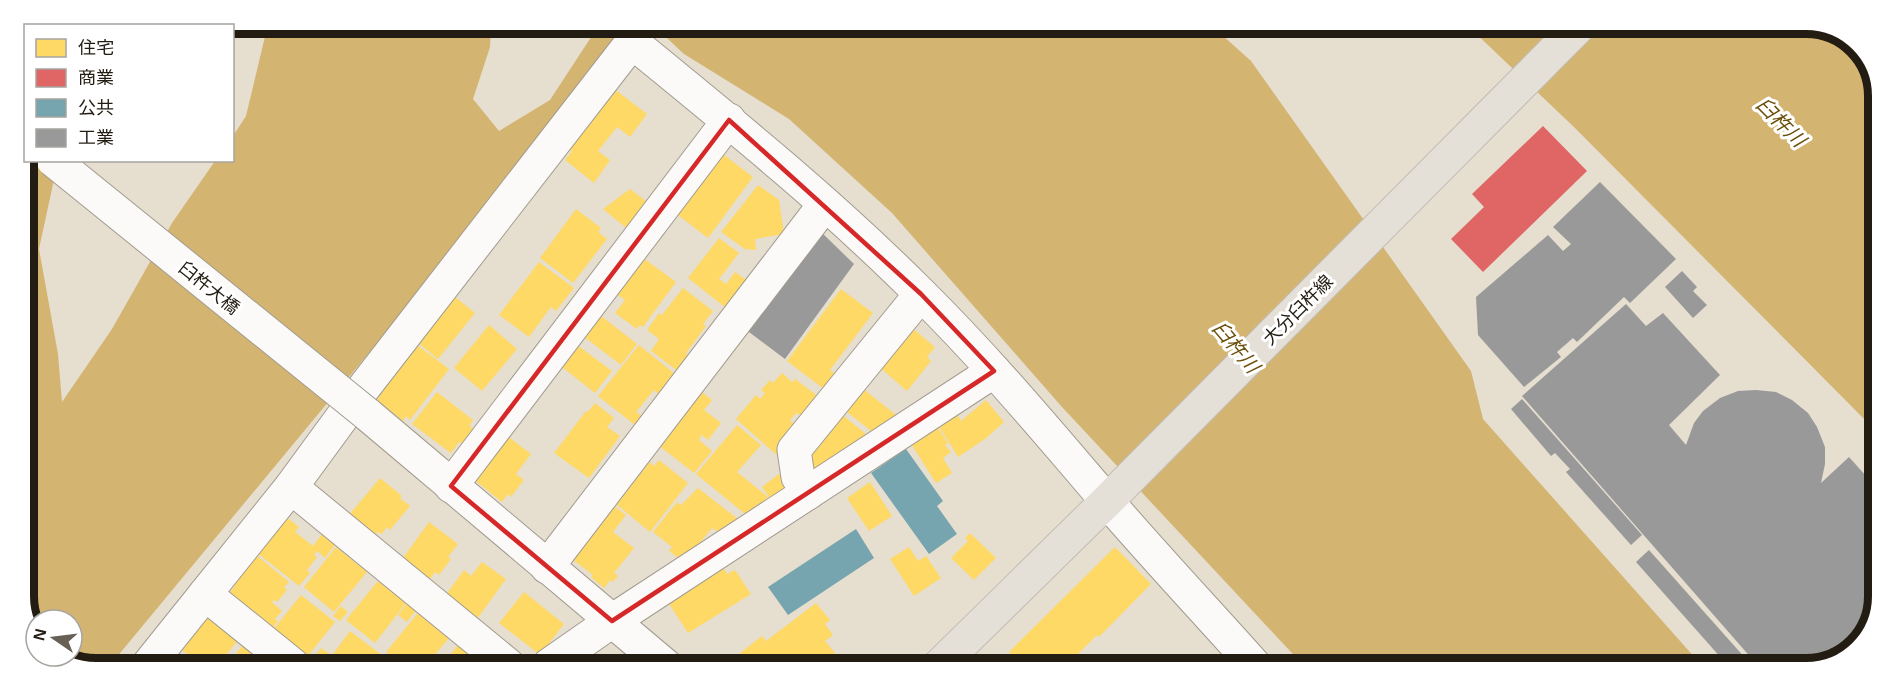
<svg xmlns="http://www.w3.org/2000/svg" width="1902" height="692" font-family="Arial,'Noto Sans JP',sans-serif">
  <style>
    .water { fill: #d4b471 }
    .homes { fill: #ffd966 }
    .shops { fill: #e06666 }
    .public { fill: #76a5af }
    .industry { fill: #999 }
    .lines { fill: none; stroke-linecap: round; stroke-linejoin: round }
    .minor-casing { stroke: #a19b8f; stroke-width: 35 }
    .major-casing { stroke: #c2bdb5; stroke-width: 35 }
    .minor { stroke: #fbfaf8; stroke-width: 33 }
    .major { stroke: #e4e0d7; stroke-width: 33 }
    .minor-bridge-casing { stroke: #a19b8f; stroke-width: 35; stroke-linecap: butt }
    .minor-bridge { stroke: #fbfaf8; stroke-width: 33 }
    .marked { fill: none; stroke: #d62828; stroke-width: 4.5; stroke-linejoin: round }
    .labels { text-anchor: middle; stroke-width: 6; stroke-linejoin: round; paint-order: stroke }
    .street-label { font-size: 18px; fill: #221c12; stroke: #fff }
    .water-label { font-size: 20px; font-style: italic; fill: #6c5009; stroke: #fff }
    .rim { fill: none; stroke: #221c12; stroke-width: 8 }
  </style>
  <rect width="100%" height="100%" fill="#e6decf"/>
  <g class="water">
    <path d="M268,24L491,25L490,47L473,99L499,131L550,100L597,28V25H633L512,180L111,664H74L62,656H72V620H36V631L24,600V92L25,89L26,160L58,161L39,249L58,354L62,402L112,329L172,223L215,161L232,160L233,136L246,116Z"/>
    <path d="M653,25L1212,26L1251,61L1471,371L1483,419L1704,668L1305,667L1062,407L892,213L789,119L684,54Z"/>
    <path d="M1469,27L1828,28L1863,52L1878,92L1876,431L1575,128Z"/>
  </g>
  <g class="homes">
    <path d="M613,88L647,114L630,137L617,127L598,151L610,160L594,183L565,160L572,151L566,147Z"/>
    <path d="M720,152L753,177L708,238L674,212Z"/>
    <path d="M758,185L779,200L784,234L755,239L756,250L745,249L721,232Z"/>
    <path d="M630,189L651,205L630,231L603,209Z"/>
    <path d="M576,209L601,228L598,232L607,239L573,283L540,258Z"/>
    <path d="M719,238L739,253L719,279L726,284L735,272L752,284L731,312L688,278Z"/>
    <path d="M639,255L676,282L643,327L640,325L637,329L615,313L625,300L612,291Z"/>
    <path d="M539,262L574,288L556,311L551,307L529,337L499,315Z"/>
    <path d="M683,288L713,311L703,324L706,326L686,353L691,358L680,373L651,351L659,339L647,330L659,313L662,315Z"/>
    <path d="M841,289L873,313L830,370L836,374L829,393L787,361Z"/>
    <path d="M449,292L475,313L438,359L412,338Z"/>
    <path d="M596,312L637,344L621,365L579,333Z"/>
    <path d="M489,325L517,349L482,391L454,368Z"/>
    <path d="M911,327L935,347L927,357L931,361L907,391L878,366Z"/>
    <path d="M573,342L612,371L595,393L557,363Z"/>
    <path d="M417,345L449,369L410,420L406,416L403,421L377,400L380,396L378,394Z"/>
    <path d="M639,345L674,373L658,394L654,390L636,412L646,419L639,428L598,396Z"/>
    <path d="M782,373L792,382L795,379L819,397L804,417L796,413L790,420L795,425L789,442L778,456L736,419L756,395L760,399L765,393L761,390L770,380L773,383Z"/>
    <path d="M697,388L712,400L704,410L721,423L708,440L702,435L699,440L712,451L694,473L658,445Z"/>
    <path d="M862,388L900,418L874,436L869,432L870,430L843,409Z"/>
    <path d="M437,392L473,420L469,426L476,430L464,445L459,442L451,453L412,424Z"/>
    <path d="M986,400L1004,422L985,439L958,457L935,420L954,409L961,421Z"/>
    <path d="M595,403L614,418L607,427L620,436L589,478L554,453L586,411L588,412Z"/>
    <path d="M840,413L866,434L854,450L844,455L840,452L820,474L803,459Z"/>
    <path d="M737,425L761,445L737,472L768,497L750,518L696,474Z"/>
    <path d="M936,425L948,443L945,445L951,452L943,458L952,473L936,483L910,442Z"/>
    <path d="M506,435L531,454L516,474L524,480L511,497L508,494L502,502L473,479Z"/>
    <path d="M659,460L688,483L650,532L616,504L650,462L654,466Z"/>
    <path d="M779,474L791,491L773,503L762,487Z"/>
    <path d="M380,478L402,496L400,498L410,506L390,530L387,527L382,534L378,532L374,536L349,515Z"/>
    <path d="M870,482L892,516L869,531L847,498Z"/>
    <path d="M698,488L743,523L723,535L712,528L684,562L669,551L672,547L653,532L677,502L681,505Z"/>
    <path d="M606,500L626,515L613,532L634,548L614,573L618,576L613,582L610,580L604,588L591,577L593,575L568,556Z"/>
    <path d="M285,516L299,527L295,532L313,546L326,529L339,539L325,558L317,551L314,555L317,557L307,570L310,573L299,586L256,552Z"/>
    <path d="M429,522L458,544L448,557L451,559L439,575L435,572L430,579L403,558Z"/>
    <path d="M970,533L996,558L974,580L951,558L968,541L965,538Z"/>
    <path d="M336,547L367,572L334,612L304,587Z"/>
    <path d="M909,547L918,561L926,556L941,578L914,596L890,559Z"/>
    <path d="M1115,547L1151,584L1099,637L1097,635L1066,666H1023L1009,652Z"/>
    <path d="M255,554L289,582L284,587L287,590L277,602L274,600L272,602L282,611L275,619L278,621L269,632L227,596L235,586L232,583Z"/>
    <path d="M482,562L506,579L477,619L445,596L464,570L471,576Z"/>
    <path d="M721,564L727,574L735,570L751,594L688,633L666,599Z"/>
    <path d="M378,581L406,603L375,643L346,620Z"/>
    <path d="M524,592L564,624L540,655L499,623Z"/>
    <path d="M301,595L335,622L307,657L273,630Z"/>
    <path d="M411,598L420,605L407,622L398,615Z"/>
    <path d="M816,603L830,620L825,624L833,635L825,641L835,653L821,664L823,666H750L740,653L762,636L766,641Z"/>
    <path d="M341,606L348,612L340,621L333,616Z"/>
    <path d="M418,613L449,638L426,665H402L386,652Z"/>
    <path d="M207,616L238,640L218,665H200L181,649Z"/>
    <path d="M350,631L383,656L375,665H325Z"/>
    <path d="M245,642L254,648L241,665L233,658Z"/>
    <path d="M459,643L484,662L481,665H443Z"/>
    <path d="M321,648L331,655L323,665H308Z"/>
    <path d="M1203,654L1215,667H1190Z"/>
    <path d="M252,657L261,664L264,661L269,665H246Z"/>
  </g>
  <path class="shops" d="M1543,126L1587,171L1483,272L1451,239L1484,207L1472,194Z"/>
  <g class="public">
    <path d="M906,449L943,501L937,506L957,534L929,554L871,473Z"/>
    <path d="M856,529L874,558L788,615L768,587Z"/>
  </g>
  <g class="industry">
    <path d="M1600,182L1676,259L1630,303L1624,297L1577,342L1573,338L1557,352L1561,357L1524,387L1478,335L1476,297L1548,235L1563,251L1571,244L1553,227Z"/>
    <path d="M821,232L854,264L785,359L745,329Z"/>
    <path d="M1682,271L1697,287L1693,291L1707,305L1693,318L1665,287Z"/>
    <path d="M1626,304L1646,326L1663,313L1720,375L1669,425L1686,445L1694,423L1703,411L1720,398L1738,391L1756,390L1776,392L1792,400L1808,413L1817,427L1825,447V464L1821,483L1849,457L1875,486L1874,618L1849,653L1806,668H1760L1522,396Z"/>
    <path d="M1522,399L1642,535L1631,545L1566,472L1570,469L1555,453L1551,456L1511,409Z"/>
    <path d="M1649,550L1754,668H1730L1636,562Z"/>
  </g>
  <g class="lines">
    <defs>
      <g id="minor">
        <path d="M24,136L26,138"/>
        <path d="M367,414L666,666"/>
        <path d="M451,486L729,120"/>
        <path d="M291,487L508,665"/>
        <path d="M808,493L798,477L794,450L921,294"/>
        <path d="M547,567L825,204"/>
        <path d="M205,594L293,665"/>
        <path d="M149,664L291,487L362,390L632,42C730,122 829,202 919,292C986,358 1046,430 1107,501C1156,558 1207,612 1256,667"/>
        <path d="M549,665L612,621L994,371"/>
      </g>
      <path id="major" d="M939,666L1107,501L1578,27"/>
    </defs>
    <use href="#minor" class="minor-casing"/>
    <use href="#major" class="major-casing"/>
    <use href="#minor" class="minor"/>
    <use href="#major" class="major"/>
    <defs>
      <path id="minor-bridge" d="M53,160L367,414"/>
    </defs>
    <use href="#minor-bridge" class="minor-bridge-casing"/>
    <use href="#minor-bridge" class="minor-bridge"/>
  </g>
  <path class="marked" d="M729,120L921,294L994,371L612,621L451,486Z"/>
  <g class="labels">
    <g class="street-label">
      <text transform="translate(209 288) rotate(39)" y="6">臼杵大橋</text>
      <text transform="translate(1298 310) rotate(-45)" y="6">大分臼杵線</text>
    </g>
    <g class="water-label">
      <text transform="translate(1781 122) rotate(45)" y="7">臼杵川</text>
      <text transform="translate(1236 347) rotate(50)" y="7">臼杵川</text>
    </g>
  </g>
  <path d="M0 0H1902V692H0ZM96 34H1806A62 62 0 0 1 1868 96V596A62 62 0 0 1 1806 658H96A62 62 0 0 1 34 596V96A62 62 0 0 1 96 34Z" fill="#fff" fill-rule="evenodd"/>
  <path class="rim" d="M96 34H1806A62 62 0 0 1 1868 96V596A62 62 0 0 1 1806 658H96A62 62 0 0 1 34 596V96A62 62 0 0 1 96 34Z"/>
  <rect x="24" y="24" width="210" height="138" fill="#ffffff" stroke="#a7a4a0" stroke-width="1.5"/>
  <rect x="36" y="39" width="30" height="18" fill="#ffd966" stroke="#a7a4a0" stroke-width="1.5"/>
  <text x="78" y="54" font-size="18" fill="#221c12">住宅</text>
  <rect x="36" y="69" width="30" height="18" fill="#e06666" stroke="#a7a4a0" stroke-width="1.5"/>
  <text x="78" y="84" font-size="18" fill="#221c12">商業</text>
  <rect x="36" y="99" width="30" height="18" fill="#76a5af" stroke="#a7a4a0" stroke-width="1.5"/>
  <text x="78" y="114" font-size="18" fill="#221c12">公共</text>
  <rect x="36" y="129" width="30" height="18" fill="#999999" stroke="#a7a4a0" stroke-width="1.5"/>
  <text x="78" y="144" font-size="18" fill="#221c12">工業</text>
  <g transform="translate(54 638) rotate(284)"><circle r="28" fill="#ffffff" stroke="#a7a4a0" stroke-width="1.5"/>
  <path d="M0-4.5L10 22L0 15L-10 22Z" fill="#676054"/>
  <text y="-9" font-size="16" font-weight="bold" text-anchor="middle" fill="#221c12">N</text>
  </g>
</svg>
